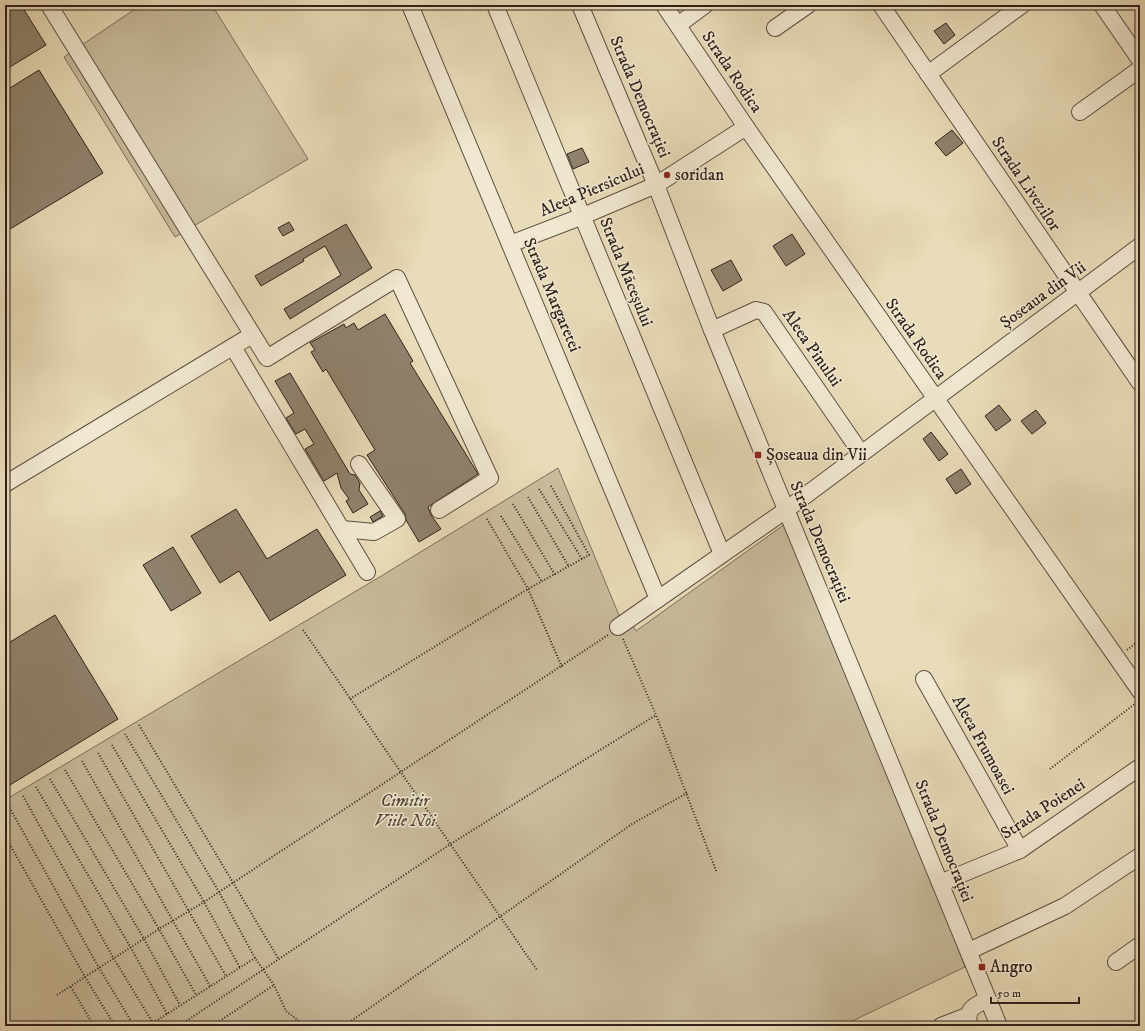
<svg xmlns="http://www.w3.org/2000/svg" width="1145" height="1031" viewBox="0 0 1145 1031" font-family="'IM FELL DW Pica',serif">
	<rect width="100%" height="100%" fill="#e9dcb8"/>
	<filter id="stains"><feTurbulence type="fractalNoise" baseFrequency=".005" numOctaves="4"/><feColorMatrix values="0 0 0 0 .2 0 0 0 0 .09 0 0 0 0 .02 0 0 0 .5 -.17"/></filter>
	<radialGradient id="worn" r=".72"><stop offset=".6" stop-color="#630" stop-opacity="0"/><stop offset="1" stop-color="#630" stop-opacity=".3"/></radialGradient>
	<g fill="#c9bc9d" stroke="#7b6e5c">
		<path d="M141,5H212L308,159L175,237L64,57Z"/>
		<path d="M558,468L621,620L629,619L636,631L785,524L916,836L965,967L842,1026H5V800L378,578Z"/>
	</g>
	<g fill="#8f826d" stroke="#2d211c">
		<path d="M5,5H21L46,45L5,70Z"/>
		<path d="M946,23L955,35L944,44L934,31Z"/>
		<path d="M39,70L103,173L5,232V91Z"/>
		<path d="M952,130L963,143L946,156L935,143Z"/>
		<path d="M582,148L589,162L573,169L567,154Z"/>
		<path d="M289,222L294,230L283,236L278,228Z"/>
		<path d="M346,224L372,268L290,319L284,309L341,275L325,246L303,259L304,261L261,286L255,276Z"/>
		<path d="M792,234L805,254L786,266L773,246Z"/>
		<path d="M731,260L742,280L723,291L711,270Z"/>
		<path d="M385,314L413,361L410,363L478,474L428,507L431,515L441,529L419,542L406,520L405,514L367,455L375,450L326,369L323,372L311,352L315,350L310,343L344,324L346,328L354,323L358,330Z"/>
		<path d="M290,373L350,474L355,475L360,483L359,490L368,504L353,513L346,501L349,499L341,488L337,473L324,481L305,449L314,444L305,429L296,434L286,418L294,413L275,381Z"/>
		<path d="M999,405L1011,420L996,431L985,416Z"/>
		<path d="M1036,410L1046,423L1032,434L1021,421Z"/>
		<path d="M931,432L948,454L939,461L923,439Z"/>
		<path d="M961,469L971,484L956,494L946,479Z"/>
		<path d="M236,509L267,559L317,529L346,575L270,621L239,571L220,583L191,536Z"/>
		<path d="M380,511L383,516L373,522L370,517Z"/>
		<path d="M173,547L201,593L171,611L143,565Z"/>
		<path d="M55,615L118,719L5,788V645Z"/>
	</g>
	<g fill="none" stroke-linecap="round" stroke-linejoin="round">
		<g stroke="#5c5043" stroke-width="18">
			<g id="minor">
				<path d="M49,5L267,358L397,278L490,478L439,510"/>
				<path d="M410,5L658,599"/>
				<path d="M495,5L722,554"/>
				<path d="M580,5L656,185L712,330L999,1026"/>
				<path d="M664,5L746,127L1140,691"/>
				<path d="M881,5L1140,383"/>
				<path d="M1102,5L1140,60"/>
				<path d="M678,25L705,5"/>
				<path d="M775,28L808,5"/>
				<path d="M928,74L1022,5"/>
				<path d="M1080,112L1140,69"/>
				<path d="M510,244L583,216L656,185L746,127"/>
				<path d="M712,330L756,310L764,312L861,453"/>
				<path d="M233,347L367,572"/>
				<path d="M5,484L252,335"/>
				<path d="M342,529L374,532L397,519L359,464"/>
				<path d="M618,627L786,510L1140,246"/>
				<path d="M924,679L1020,850"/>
				<path d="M940,883L1020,850L1140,767"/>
				<path d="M969,951L1065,906L1140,856"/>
				<path d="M1116,962L1140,945"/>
				<path d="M941,1026L967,1016"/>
				<path d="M969,1026C966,1008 974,1006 988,999"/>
			</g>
		</g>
		<g stroke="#2d211c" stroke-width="2" stroke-dasharray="1 2" stroke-linecap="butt">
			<path d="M539,489L582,559"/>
			<path d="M528,497L569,567"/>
			<path d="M513,504L555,575"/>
			<path d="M501,516L542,582"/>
			<path d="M487,519L528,589L562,667"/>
			<path d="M303,630L537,970"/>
			<path d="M623,639L656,715L717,873"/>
			<path d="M1127,650L1140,640"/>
			<path d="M350,699L528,589L589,555L550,484"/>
			<path d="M139,725L278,958"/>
			<path d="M125,734L219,892L255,958L274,985L286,1011L305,1026"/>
			<path d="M112,745L204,902L240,968"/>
			<path d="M98,753L226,976"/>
			<path d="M82,761L210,986"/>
			<path d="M1050,769L1136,703"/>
			<path d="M65,770L159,929L196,995"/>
			<path d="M50,779L144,939L180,1005"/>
			<path d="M36,787L131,948L167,1014"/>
			<path d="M23,796L114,959L153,1023"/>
			<path d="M8,805L99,968L134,1026"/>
			<path d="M5,836L85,977L115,1026"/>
			<path d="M71,987L94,1026"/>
			<path d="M57,995L159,929L204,902L608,635"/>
			<path d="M148,1026L255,958"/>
			<path d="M179,1026L449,845L656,715"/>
			<path d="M212,1026L274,985"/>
			<path d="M344,1026L632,824L687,793"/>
		</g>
		<use href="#minor" stroke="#f1e8d1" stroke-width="16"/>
	</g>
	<g fill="#8f2418" stroke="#f1e8d1" stroke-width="1.5">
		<circle cx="667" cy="175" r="4"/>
		<rect x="754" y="451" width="8" height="8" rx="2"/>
		<rect x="978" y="963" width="8" height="8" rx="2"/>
	</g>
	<g text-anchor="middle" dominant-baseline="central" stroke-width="3" stroke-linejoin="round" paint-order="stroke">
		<g font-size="17" fill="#2d211c" stroke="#f1e8d1">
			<text transform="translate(732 72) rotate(56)">Strada Rodica</text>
			<text transform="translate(640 97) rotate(67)">Strada Democrației</text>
			<text transform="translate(1026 184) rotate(56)">Strada Livezilor</text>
			<text transform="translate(592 190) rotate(-23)">Aleea Piersicului</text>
			<text transform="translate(626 272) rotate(68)">Strada Măceșului</text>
			<text transform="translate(552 295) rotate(67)">Strada Margaretei</text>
			<text transform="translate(1043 295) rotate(-36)">Șoseaua din Vii</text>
			<text transform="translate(916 339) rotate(55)">Strada Rodica</text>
			<text transform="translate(812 348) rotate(55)">Aleea Pinului</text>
			<text transform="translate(820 542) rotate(67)">Strada Democrației</text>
			<text transform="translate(983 745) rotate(61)">Aleea Frumoasei</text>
			<text transform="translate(1043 809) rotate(-33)">Strada Poienei</text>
			<text transform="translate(944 841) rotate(68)">Strada Democrației</text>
		</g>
		<g font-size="17" fill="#2d211c" stroke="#f1e8d1" text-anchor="start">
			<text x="675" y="175">soridan</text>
			<text x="766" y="455">Șoseaua din Vii</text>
			<text x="990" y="967">Angro</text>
		</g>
		<g font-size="17" font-style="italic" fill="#54483c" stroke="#f1e8d1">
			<text x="405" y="801">Cimitir<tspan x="405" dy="20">Viile Noi</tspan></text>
		</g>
	</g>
	<rect width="1145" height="1031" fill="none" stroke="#e9dcb8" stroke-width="20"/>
	<rect x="6" y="6" width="1133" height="1019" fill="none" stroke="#2d211c" stroke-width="2"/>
	<rect x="10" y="10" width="1125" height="1011" fill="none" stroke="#2d211c"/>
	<path d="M991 997v6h88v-6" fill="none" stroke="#2d211c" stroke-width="2"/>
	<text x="997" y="997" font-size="12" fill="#2d211c" stroke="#f1e8d1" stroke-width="3" paint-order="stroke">50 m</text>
	<rect width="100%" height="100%" filter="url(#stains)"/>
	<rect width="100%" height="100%" fill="url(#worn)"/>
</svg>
